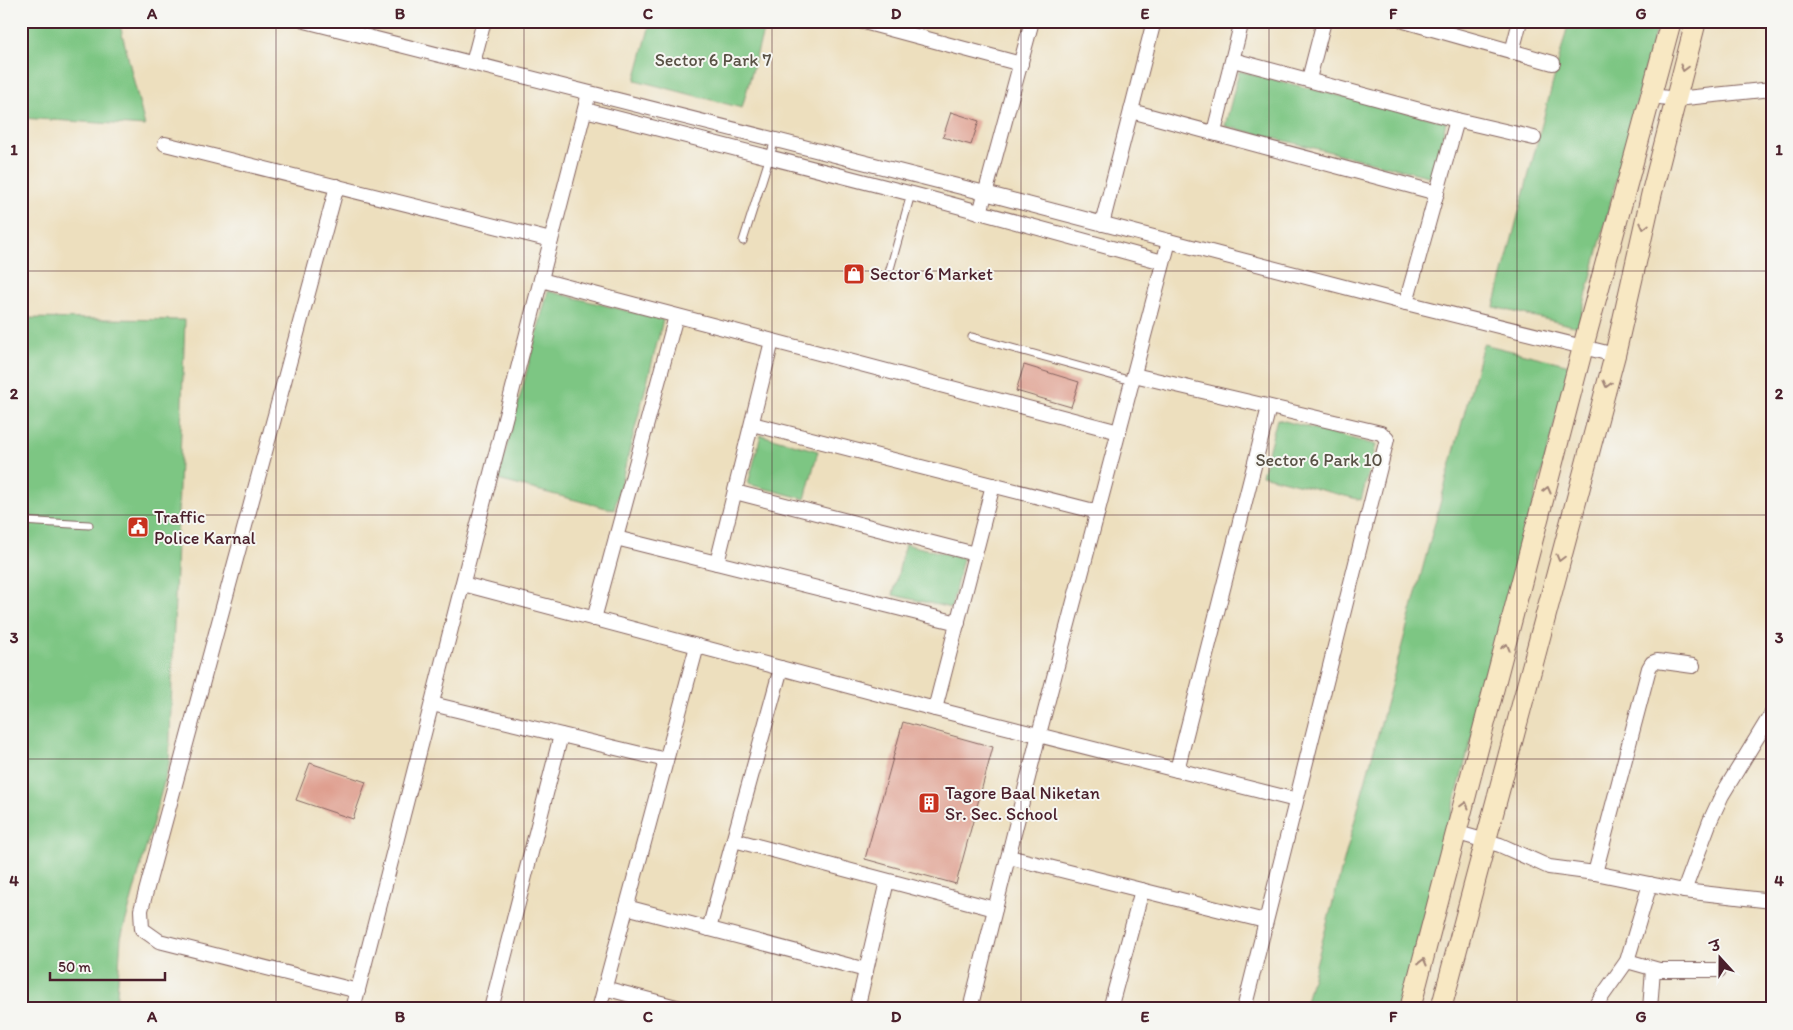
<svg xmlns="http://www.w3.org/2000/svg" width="1793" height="1030" viewBox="0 0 1793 1030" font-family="Itim,'Playpen Sans Deva',sans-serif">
	<rect width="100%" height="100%" fill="#f6f6f2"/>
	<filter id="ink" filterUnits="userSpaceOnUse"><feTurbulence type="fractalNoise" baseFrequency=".02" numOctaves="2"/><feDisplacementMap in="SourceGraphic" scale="10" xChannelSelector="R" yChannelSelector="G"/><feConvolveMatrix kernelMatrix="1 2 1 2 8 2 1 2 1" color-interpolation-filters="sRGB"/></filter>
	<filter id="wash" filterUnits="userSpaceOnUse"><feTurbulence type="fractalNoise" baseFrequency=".0096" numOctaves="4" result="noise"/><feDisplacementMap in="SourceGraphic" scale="20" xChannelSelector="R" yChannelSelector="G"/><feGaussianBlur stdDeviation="1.12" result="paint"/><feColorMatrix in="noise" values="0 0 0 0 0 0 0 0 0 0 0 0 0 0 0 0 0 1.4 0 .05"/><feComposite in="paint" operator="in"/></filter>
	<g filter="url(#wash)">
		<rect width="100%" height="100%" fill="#eddfbe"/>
		<g fill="#7dc683" stroke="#647257">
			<path d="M21,21H119L145,126L21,118Z"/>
			<path d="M651,21H766L742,108L635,80Z"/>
			<path d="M1569,21H1658L1578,327L1494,307Z"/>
			<path d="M1239,71L1446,122L1432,177L1225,126Z"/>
			<path d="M548,291L663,320L614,510L498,480Z"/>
			<path d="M21,318L185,320L169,764L121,938L116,1009H21Z"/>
			<path d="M1483,344L1570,365L1400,1009H1304Z"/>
			<path d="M1277,419L1376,445L1361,500L1262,475Z"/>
			<path d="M761,435L818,451L805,499L748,484Z"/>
			<path d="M905,544L963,558L951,608L893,595Z"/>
		</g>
		<g id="blocks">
			<g fill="#df9f8f">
				<path d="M951,112L979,121L971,145L943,137Z"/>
				<path d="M1024,365L1079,382L1071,407L1016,391Z"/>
				<path d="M903,722L993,747L956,884L865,859Z"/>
				<path d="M310,763L366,782L353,819L296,800Z"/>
			</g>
		</g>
	</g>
	<g filter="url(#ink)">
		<use href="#blocks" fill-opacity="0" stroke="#83625e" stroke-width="1"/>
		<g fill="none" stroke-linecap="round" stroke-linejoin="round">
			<g stroke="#83625e" stroke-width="9">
				<g id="lane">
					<path d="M743,241L775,140"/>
					<path d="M888,276L911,194"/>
					<path d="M972,337L1132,381"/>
					<path d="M21,521L89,525"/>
				</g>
			</g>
			<g stroke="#83625e" stroke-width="16">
				<g id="street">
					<path d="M305,21L985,193L1406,303L1615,355"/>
					<path d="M860,21L1021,64"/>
					<path d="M1404,21L1553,63"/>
					<path d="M1512,52L1520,21"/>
					<path d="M1233,60L1457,120L1534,138"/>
					<path d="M473,63L484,21"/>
					<path d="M1309,79L1324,21"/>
					<path d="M1652,96L1676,99L1772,89"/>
					<path d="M585,110L928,198L1163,262"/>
					<path d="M1131,111L1437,193"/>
					<path d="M1214,132L1242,21"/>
					<path d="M165,144L551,240"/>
					<path d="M337,186L141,910L142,929L159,941L358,991"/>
					<path d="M980,213L1032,21"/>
					<path d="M1102,224L1154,21"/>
					<path d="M541,280L1119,432"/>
					<path d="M1406,303L1457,120"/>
					<path d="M1134,375L1381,433L1387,439L1244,1009"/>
					<path d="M752,424L1098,512"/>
					<path d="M735,492L975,554"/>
					<path d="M616,538L958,623"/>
					<path d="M717,563L772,341"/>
					<path d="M463,584L935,709L1296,800"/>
					<path d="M594,619L676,316"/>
					<path d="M432,704L666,760"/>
					<path d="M935,709L993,485"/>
					<path d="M1177,770L1269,407"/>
					<path d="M1458,833L1500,845L1549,867L1595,873L1684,891L1772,901"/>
					<path d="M734,840L995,909"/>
					<path d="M1009,857L1265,921"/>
					<path d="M1595,873L1649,668L1652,663L1657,661L1693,666"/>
					<path d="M1684,891L1710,821L1722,795L1772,713"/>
					<path d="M626,907L866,970"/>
					<path d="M709,929L781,668"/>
					<path d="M1627,961L1659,970H1719"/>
					<path d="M604,988L684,1009"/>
					<path d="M353,1009L589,93"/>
					<path d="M491,1009L561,735"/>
					<path d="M599,1009L697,646"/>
					<path d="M857,1009L887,881"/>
					<path d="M970,1009L1039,734L1169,241"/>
					<path d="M1110,1009L1142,890"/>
					<path d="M1593,1009L1627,961L1650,884"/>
					<path d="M1650,1009L1653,969"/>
				</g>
			</g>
			<g stroke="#83625e" stroke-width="22">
				<g id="secondary">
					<path d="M1410,1009L1583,347L1671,21"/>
					<path d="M1441,1009L1615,355L1652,192L1696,21"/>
				</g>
			</g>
			<use href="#lane" stroke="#fff" stroke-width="7"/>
			<use href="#street" stroke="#fff" stroke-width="14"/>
			<use href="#secondary" stroke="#f8e8c3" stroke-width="20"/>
		</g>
		<defs><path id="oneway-chevron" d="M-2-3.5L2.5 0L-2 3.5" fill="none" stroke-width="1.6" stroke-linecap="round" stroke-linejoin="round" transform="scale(1.25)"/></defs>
		<g stroke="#a18477">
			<use href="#oneway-chevron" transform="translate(1684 68) rotate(105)"/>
			<use href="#oneway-chevron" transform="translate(1644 226) rotate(103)"/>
			<use href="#oneway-chevron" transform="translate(1607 384) rotate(105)"/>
			<use href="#oneway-chevron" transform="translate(1547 490) rotate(-76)"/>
			<use href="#oneway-chevron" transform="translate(1560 558) rotate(105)"/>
			<use href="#oneway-chevron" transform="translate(1506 647) rotate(-75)"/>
			<use href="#oneway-chevron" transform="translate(1465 805) rotate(-75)"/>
			<use href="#oneway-chevron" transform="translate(1423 962) rotate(-76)"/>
		</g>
	</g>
	<path fill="none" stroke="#4a1f2b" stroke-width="1" stroke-opacity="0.55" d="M276,21V1009M524,21V1009M772,21V1009M1021,21V1009M1269,21V1009M1517,21V1009M21,271H1772M21,515H1772M21,759H1772"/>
	<defs>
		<g id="shop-square" transform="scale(1.125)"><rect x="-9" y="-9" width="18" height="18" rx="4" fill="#c8321e" stroke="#f6f6f2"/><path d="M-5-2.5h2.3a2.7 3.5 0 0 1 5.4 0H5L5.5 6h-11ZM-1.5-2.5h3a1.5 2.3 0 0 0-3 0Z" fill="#fff"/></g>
		<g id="civic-square" transform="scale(1.125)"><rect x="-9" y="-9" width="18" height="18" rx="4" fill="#c8321e" stroke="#f6f6f2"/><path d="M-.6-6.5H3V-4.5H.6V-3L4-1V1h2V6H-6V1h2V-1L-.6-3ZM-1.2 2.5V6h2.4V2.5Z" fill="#fff"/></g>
		<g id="building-square" transform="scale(1.125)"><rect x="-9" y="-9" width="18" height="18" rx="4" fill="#c8321e" stroke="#f6f6f2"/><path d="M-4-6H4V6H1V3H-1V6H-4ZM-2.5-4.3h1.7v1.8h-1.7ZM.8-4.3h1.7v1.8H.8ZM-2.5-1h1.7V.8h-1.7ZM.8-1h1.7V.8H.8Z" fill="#fff"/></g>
	</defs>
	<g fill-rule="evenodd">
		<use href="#shop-square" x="854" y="274"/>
		<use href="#civic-square" x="138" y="527"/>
		<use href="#building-square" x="929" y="803"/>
	</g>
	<g text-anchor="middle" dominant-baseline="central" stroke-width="4" stroke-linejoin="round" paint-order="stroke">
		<g font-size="18" fill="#595145" stroke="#f6f6f2">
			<text x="713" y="60">Sector 6 Park 7</text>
			<text x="1319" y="460">Sector 6 Park 10</text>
		</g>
		<g font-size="18" fill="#4a1f2b" stroke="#f6f6f2" text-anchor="start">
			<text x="870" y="274">Sector 6 Market</text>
			<text x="154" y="517">Traffic<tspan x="154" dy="21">Police Karnal</tspan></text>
			<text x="945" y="793">Tagore Baal Niketan<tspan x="945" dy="21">Sr. Sec. School</tspan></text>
		</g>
	</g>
	<rect width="1793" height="1030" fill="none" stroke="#f6f6f2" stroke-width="55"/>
	<g transform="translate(1720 958) rotate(339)" stroke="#f6f6f2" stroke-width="4" paint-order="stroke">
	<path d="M0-4L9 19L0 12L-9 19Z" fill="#4a1f2b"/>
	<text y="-8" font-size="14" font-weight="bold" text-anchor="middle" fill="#4a1f2b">उ</text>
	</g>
	<path d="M50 972v8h115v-8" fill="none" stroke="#4a1f2b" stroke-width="2.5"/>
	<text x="58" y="972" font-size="15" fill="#4a1f2b" stroke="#f6f6f2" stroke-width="4" paint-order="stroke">50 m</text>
	<rect x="28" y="28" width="1738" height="974" fill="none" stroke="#4a1f2b" stroke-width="2"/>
	<g font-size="16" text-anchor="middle" font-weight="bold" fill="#4a1f2b">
		<text x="152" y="19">A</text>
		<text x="400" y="19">B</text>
		<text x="648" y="19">C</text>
		<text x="896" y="19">D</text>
		<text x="1145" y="19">E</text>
		<text x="1393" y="19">F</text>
		<text x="1641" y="19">G</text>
		<text x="14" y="155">1</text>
		<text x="1779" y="155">1</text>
		<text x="14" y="399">2</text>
		<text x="1779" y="399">2</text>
		<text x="14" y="643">3</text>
		<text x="1779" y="643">3</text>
		<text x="14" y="886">4</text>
		<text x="1779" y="886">4</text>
		<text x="152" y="1022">A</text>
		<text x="400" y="1022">B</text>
		<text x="648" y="1022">C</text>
		<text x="896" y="1022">D</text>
		<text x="1145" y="1022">E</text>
		<text x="1393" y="1022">F</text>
		<text x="1641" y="1022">G</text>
	</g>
</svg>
